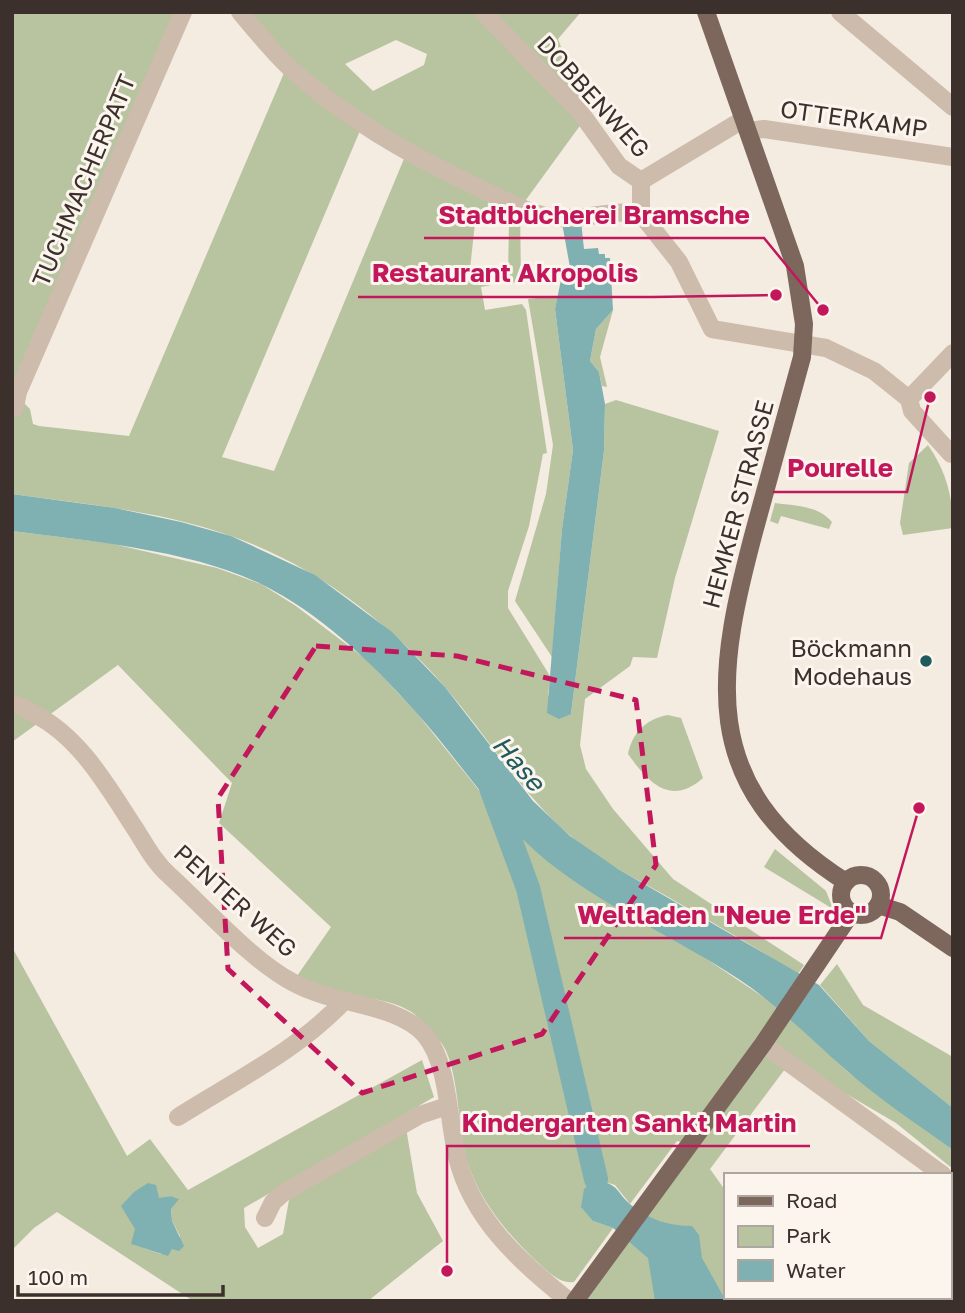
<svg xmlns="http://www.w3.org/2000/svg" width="965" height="1313" viewBox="0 0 965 1313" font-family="'Golos Text',sans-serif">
	<rect width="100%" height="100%" fill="#f4ebe1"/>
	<g fill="#b8c4a0" fill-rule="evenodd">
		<path d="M12,12H183L22,401L30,409L33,424L39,426L129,436L287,66L240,12H581L558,39L587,116L520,208L521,282L497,284L496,275L508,273L509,225L496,224L500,211L504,208L488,201L487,224L475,223L469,278L491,275V285L481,287L485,310L522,304L526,310L547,453L543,454L529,526L508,591V608L550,676L548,695L571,714L604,451L605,404L616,400L719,431L675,578L657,658L633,657L630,666L585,699L580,745L586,769L613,809L673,879L804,965L798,974C753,946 707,919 661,893C629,875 595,858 567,833C519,790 487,736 445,687C389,622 313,564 231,536C161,511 85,504 12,494ZM396,40L427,54L424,65L373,91L345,64ZM362,126L406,154L274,471L222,457Z"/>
		<path d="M558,296L555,309L573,450L562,529L552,657L515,601L546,494L553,445L528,299Z"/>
		<path d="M613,310L600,357L607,387L602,386L599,372L590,361L596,329Z"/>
		<path d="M928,445C946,471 953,497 953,528L903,535L900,523L909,463Z"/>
		<path d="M775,503C796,506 817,505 832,522L829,529L781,516L778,524L770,521Z"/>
		<path d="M12,531L109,543L217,568L261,584L296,606L367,660L415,711L507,825L775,1005L848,1072L953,1150V1169L896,1123L831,1085L788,1065L710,1169L725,1190V1297H825L830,1301H584L690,1144L677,1141L630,1204L615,1185L596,1179L593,1221L613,1228L574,1282C560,1285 545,1269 534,1259C506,1232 481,1202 468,1164C457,1132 460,1063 439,1040C432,1031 422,1020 413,1013C394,1000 368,999 347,994C329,990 313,983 297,976L331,927L219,823L232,783L118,665L12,742Z"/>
		<path d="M668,715L681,718L703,778C670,807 648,782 628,754C632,733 646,719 668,715Z"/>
		<path d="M775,849L826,891L833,909L764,867Z"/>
		<path d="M12,947L127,1156L150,1139L188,1190L422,1060L434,1097L244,1208L245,1227L258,1248L283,1234L290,1194L406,1128L417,1193L443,1241L368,1301H193L57,1212L34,1228L12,1250ZM171,1196L178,1199L171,1208L172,1221L180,1236L172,1249L161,1254L132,1244C136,1224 150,1200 171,1196Z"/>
		<path d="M837,964L863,1005L953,1057V1108L869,1041L820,985Z"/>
	</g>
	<g fill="#7fb0b2">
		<path d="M581,221L584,249L598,248L599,254H605V258H610L613,310L596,329L590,361L599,372L605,404L604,451L571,714L559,719L547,713L562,529L573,450L555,309L562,275L571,273L562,223Z"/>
		<path d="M12,494L115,508L181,522L231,536L315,575L392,632L445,687L533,801L570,836L618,869L819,985L869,1041L953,1108V1150C917,1124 879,1099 846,1070C810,1039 779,1006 740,980C677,938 607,909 547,861C494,818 459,759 413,709C370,661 320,613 261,584C191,550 89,541 12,531Z"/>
		<path d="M596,1179C622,1187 614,1190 631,1205C650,1220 669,1226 692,1226L699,1235L702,1258L726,1301H655L648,1258L613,1228L593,1221L581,1207L584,1189Z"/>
		<path d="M148,1183L156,1185L159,1198L171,1196L179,1199L171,1209L172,1221L184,1246L179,1251L172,1249L168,1256L131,1244L135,1229L121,1206L134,1192Z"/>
	</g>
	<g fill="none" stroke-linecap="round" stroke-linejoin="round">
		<path stroke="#7fb0b2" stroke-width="24" d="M491,788L528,888L596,1179"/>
		<g stroke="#cdbbac" stroke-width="18">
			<path d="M240,12C256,31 272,51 290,68C345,118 406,153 473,185C499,197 523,212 551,217C581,222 611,208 641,214"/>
			<path d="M483,12L581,113L619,166L641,181"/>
			<path d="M840,12L953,107"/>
			<path d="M749,131L764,129L953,157"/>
			<path d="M641,181V214L679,262L712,329L826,348L874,371L909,399L912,411L951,454"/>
			<path d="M641,181L744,119"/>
			<path d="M909,399L953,353"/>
			<path d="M15,407L18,392L183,12"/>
			<path d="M12,704C21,705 29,711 36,715C81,738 109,789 136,830C146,846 155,863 170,876C206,909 252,961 294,983C333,1005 397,1003 425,1035C449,1063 448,1121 457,1157C472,1219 521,1263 569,1301"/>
			<path d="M763,1044L943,1175"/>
			<path d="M178,1117C233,1082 298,1050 343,1002"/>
			<path d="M265,1218L273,1202L283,1193L420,1115L447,1106"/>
		</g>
		<g stroke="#7d675c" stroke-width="18">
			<path d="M706,12L795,266L804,324L802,357C787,412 772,467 757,521C716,672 694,786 846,882"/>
			<circle cx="861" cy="895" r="20"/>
			<path d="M878,905L900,912L953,948"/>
			<path d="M575,1301L763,1044L852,912"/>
		</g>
	</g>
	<path fill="none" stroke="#c2185b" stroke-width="5" stroke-dasharray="14 9" stroke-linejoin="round" d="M316,646L457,656L636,700L656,865L542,1034L362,1093L228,969L218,798Z"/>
	<circle fill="#1f5a5e" stroke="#fbf5ee" stroke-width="2.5" cx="926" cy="661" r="7"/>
	<g text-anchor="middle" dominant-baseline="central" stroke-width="6" stroke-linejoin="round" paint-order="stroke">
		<g font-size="24" fill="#3b302b" stroke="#fbf5ee">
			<text transform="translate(594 96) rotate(48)">DOBBENWEG</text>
			<text transform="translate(854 118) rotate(8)">OTTERKAMP</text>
			<text transform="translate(83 180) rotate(-67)">TUCHMACHERPATT</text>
			<text transform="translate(737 504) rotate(-75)">HEMKER STRASSE</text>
			<text transform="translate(236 900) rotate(42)">PENTER WEG</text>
		</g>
		<g font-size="24" fill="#3b302b" stroke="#fbf5ee" text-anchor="end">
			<text x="912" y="647">Böckmann<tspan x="912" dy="28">Modehaus</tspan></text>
		</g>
		<g font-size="26" font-style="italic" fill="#1f5a5e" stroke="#fbf5ee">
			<text transform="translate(519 763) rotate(49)">Hase</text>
		</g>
	</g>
	<path fill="none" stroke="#c2185b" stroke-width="2.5" d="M823 310L764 238H424M776 295L653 297H358M930 397L907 492H773M919 808L881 938H564M447 1271L447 1146H810"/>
	<g fill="#c2185b" stroke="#fbf5ee" stroke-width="2.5">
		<circle cx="823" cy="310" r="7"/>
		<circle cx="776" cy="295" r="7"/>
		<circle cx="930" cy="397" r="7"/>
		<circle cx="919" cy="808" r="7"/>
		<circle cx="447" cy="1271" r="7"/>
	</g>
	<g font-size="26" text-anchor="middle" font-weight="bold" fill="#c2185b" stroke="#fbf5ee" stroke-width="6" stroke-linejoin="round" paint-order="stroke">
		<text x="594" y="224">Stadtbücherei Bramsche</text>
		<text x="505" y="282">Restaurant Akropolis</text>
		<text x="840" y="477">Pourelle</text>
		<text x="722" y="924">Weltladen "Neue Erde"</text>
		<text x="629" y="1132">Kindergarten Sankt Martin</text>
	</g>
	<rect width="965" height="1313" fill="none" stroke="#3b302b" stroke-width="28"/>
	<rect x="724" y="1173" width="228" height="126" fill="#fbf5ee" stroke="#aea6a0" stroke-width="2"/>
	<rect x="738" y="1196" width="35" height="10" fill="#7d675c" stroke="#aea6a0" stroke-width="2"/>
	<text x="786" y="1208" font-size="21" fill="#3b302b">Road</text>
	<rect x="738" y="1226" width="35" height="21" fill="#b8c4a0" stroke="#aea6a0" stroke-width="2"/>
	<text x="786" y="1243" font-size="21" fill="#3b302b">Park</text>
	<rect x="738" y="1260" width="35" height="21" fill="#7fb0b2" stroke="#aea6a0" stroke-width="2"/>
	<text x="786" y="1278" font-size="21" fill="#3b302b">Water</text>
	<path d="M18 1285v10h205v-10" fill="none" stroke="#3b302b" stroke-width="3.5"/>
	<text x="28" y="1285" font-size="21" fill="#3b302b" stroke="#fbf5ee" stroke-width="5" paint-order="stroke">100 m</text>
</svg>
